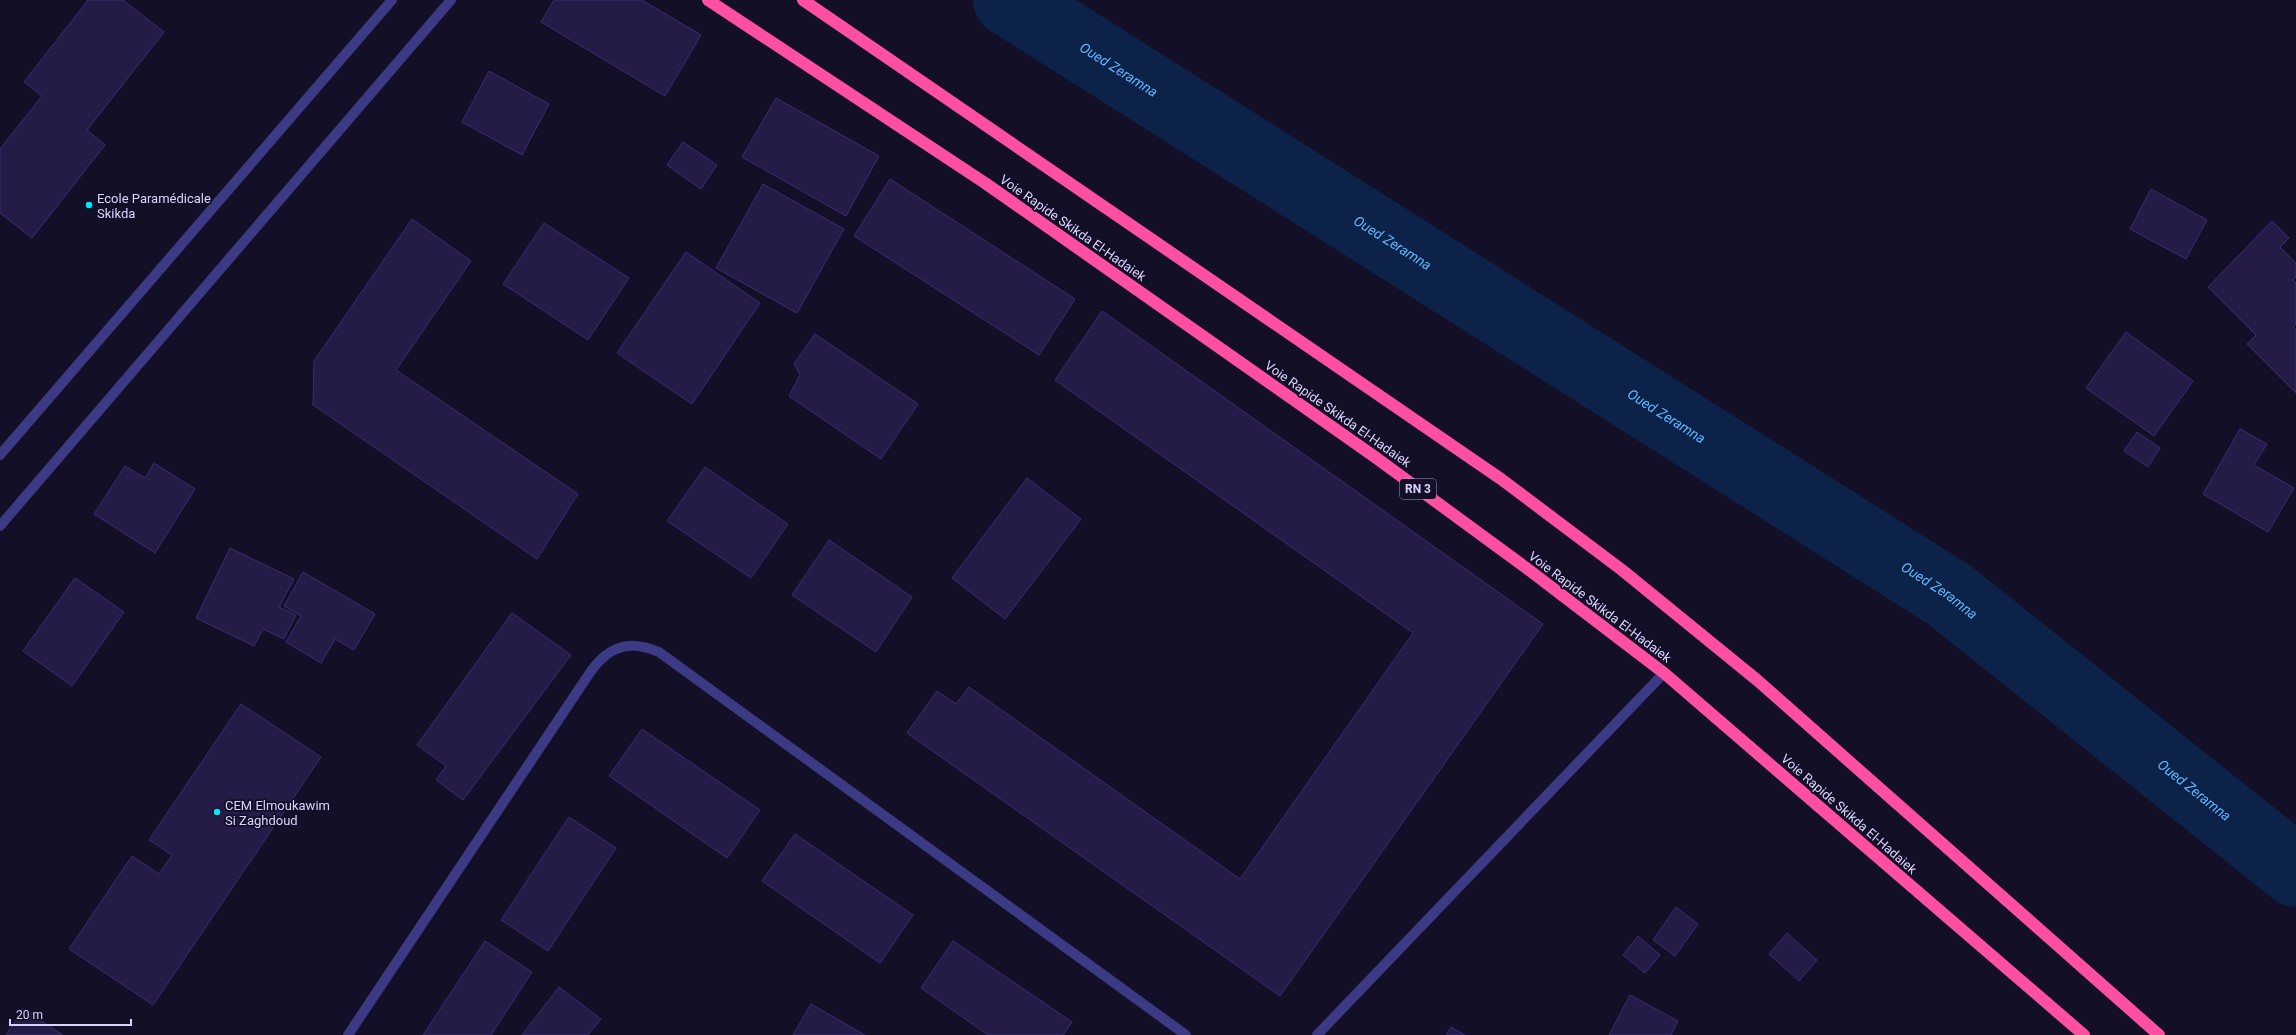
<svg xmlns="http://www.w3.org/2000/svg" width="2296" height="1035" viewBox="0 0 2296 1035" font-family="Roboto,sans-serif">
	<rect width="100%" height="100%" fill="#130f26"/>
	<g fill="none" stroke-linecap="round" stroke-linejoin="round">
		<path stroke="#0c2248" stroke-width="72" id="s1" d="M1009,0L1948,594L2296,871"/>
	</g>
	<g fill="#241b47" stroke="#3b2d73">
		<path d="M88,0H123L164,32L87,130L105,145L32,238L0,213V149L42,96L24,82Z"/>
		<path d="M554,0H642L701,35L665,96L541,22Z"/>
		<path d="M489,71L549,104L522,155L462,122Z"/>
		<path d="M776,98L879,156L846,216L742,157Z"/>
		<path d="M683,142L717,165L701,189L667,165Z"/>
		<path d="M890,179L1075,299L1039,355L854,236Z"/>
		<path d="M763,184L844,229L797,313L716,268Z"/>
		<path d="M2151,189L2207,220L2186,259L2130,229Z"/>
		<path d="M412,219L471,261L396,370L578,494L537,559L313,405L314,361Z"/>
		<path d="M2272,221L2289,238L2280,247L2296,263V277L2293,280L2296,283V324L2293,327L2296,330V393L2247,344L2256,335L2208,287Z"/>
		<path d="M544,223L629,278L588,340L503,284Z"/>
		<path d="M686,252L760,303L692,404L617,353Z"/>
		<path d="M1102,311L1543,624L1280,996L907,733L937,691L956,704L969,687L1240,879L1413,633L1055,380Z"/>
		<path d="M2126,332L2193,381L2154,436L2086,388Z"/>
		<path d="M815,334L918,404L881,459L789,396L800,375L794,364Z"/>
		<path d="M2240,429L2267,444L2254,465L2294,488L2268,532L2203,494Z"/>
		<path d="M2137,432L2160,448L2148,467L2124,451Z"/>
		<path d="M154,463L195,489L155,553L94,514L125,466L145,478Z"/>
		<path d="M705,467L788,524L751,578L667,521Z"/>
		<path d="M1027,478L1081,519L1005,619L952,578Z"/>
		<path d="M829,540L912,597L876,652L792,595Z"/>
		<path d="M230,548L294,579L279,607L296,615L284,639L263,629L254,646L196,618Z"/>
		<path d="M303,572L375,614L354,650L335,639L321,663L286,642L301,616L284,606Z"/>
		<path d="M75,578L124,612L72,686L23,651Z"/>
		<path d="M512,613L571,655L463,800L436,780L446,766L417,745Z"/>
		<path d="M241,704L321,757L153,1005L69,949L132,856L159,874L172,855L149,840Z"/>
		<path d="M642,729L760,810L727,858L609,776Z"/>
		<path d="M569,817L616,848L548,951L501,920Z"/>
		<path d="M795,834L913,915L880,963L762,881Z"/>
		<path d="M1676,907L1698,924L1675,956L1653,940Z"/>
		<path d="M1787,933L1817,960L1799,981L1769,954Z"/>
		<path d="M1638,936L1660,955L1645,973L1623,955Z"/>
		<path d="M485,941L532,972L491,1035H423Z"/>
		<path d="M953,941L1072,1022L1063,1035H988L921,988Z"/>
		<path d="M559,987L601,1019L588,1035H522Z"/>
		<path d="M1630,995L1678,1021L1671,1035H1609Z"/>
		<path d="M811,1004L865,1035H793Z"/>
		<path d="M23,1009L63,1035H6Z"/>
		<path d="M1451,1027L1465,1035H1446Z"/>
	</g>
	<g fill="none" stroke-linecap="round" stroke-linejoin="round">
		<g stroke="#3d3a85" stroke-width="10">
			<path d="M0,455L392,0"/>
			<path d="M0,526L451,0"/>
			<path d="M348,1035L591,671C610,645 630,640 659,652L1186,1035"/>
			<path d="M1317,1035L1664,673"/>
		</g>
		<g stroke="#ff4fa3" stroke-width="12">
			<path d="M708,0L985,183L1375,457L1529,570L1664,673L2084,1035"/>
			<path d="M803,0L1501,479L1622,570L1757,680L2159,1035"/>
		</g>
	</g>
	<g fill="#00e5ff" stroke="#130f26" stroke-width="1.5">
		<circle cx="89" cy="205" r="4"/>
		<circle cx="217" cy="812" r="4"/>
	</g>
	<g text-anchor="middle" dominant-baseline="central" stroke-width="3.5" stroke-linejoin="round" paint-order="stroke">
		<rect fill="#130f26" stroke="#9e99be" stroke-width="1" x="1400" y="479" width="36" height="20" rx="3"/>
		<g font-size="12" font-weight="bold" fill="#d9d4ff">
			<text x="1418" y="489">RN 3</text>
		</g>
		<g font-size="13" fill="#d9d4ff" stroke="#130f26" text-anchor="start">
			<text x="97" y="198">Ecole Paramédicale<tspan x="97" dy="15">Skikda</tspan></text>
			<text x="225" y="805">CEM Elmoukawim<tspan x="225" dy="15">Si Zaghdoud</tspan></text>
		</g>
		<g font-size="13" fill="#d9d4ff" stroke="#130f26">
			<text transform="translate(1073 228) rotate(35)">Voie Rapide Skikda El-Hadaiek</text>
			<text transform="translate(1338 414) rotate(35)">Voie Rapide Skikda El-Hadaiek</text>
			<text transform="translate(1600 607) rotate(37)">Voie Rapide Skikda El-Hadaiek</text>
			<text transform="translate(1849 814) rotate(41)">Voie Rapide Skikda El-Hadaiek</text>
		</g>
		<g font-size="14" font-style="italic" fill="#62b6ff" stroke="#130f26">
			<text stroke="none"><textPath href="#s1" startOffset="130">Oued Zeramna</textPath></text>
			<text stroke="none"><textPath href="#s1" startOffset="454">Oued Zeramna</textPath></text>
			<text stroke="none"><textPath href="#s1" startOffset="778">Oued Zeramna</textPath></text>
			<text stroke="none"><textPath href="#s1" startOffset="1102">Oued Zeramna</textPath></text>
			<text stroke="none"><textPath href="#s1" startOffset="1426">Oued Zeramna</textPath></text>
		</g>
	</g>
	<path d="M10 1019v6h121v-6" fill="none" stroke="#d9d4ff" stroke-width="2"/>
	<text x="16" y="1019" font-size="12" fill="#d9d4ff" stroke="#130f26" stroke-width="3" paint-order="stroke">20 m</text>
</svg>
